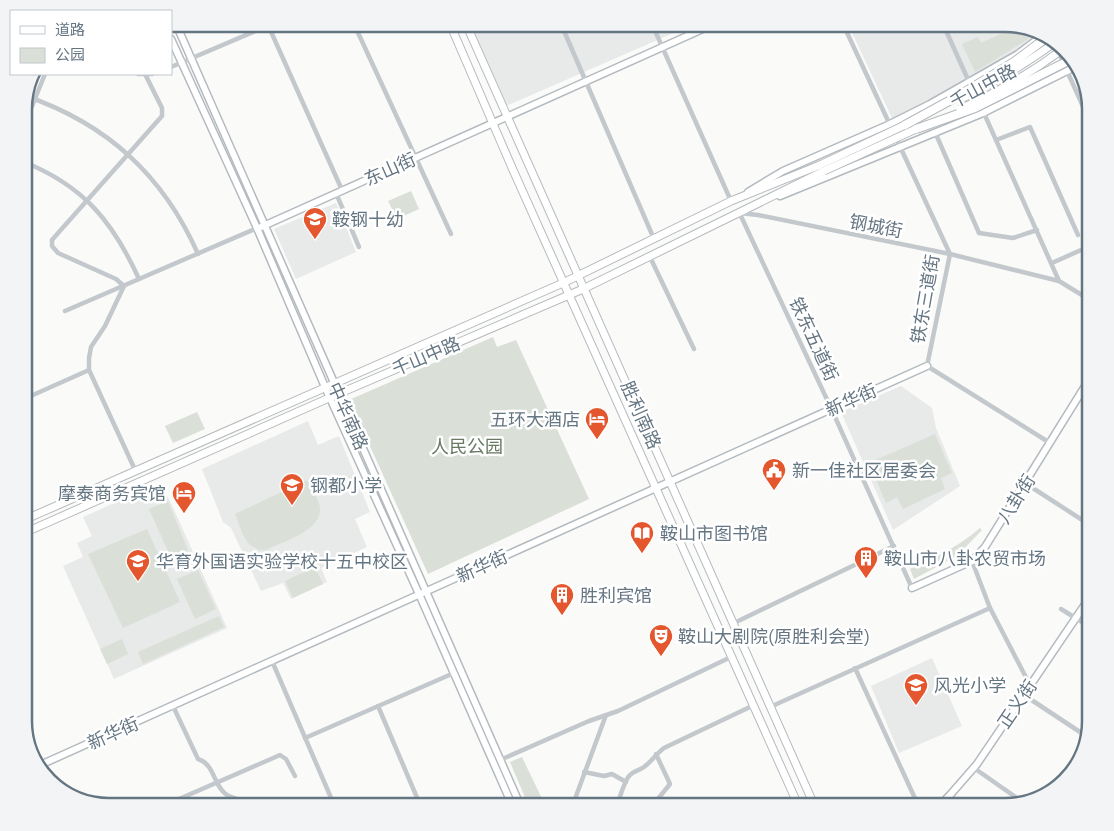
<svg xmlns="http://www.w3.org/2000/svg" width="1114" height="831" viewBox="0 0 1114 831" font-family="'IBM Plex Sans','Noto Sans SC',sans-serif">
	<rect width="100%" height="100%" fill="#fafaf8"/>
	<g fill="#e8e9e9">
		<path d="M469,24H694L506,106Z"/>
		<path d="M848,24H1005L1038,35L997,63L965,81L892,118Z"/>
		<path d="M336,203L356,252L296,279L274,229Z"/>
		<path d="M901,386L932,408L936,428L960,486L893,530L841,412Z"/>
		<path d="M308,421L318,445L339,436L370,512L355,519L367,547L321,568L327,582L291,599L283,583L261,591L231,528L223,522L202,469Z"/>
		<path d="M163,489L171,503L227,628L114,679L63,566L83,557L77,543L92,536L83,517L139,492L147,497Z"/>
		<path d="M932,658L962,726L899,753L871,686Z"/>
	</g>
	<g fill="#dadfd7">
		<path d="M1015,27L1036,34L975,72L962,44L978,37L981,43Z"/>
		<path d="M411,191L419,209L397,219L388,201Z"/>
		<path d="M493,337L497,347L516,340L589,499L428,574L349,400Z"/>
		<path d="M197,412L205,429L173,443L165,426Z"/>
		<path d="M935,434L952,473L941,478L945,489L903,509L897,497L886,503L869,463Z"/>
		<path d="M316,476L320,477L323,484L312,489C315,495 321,504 320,511C318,532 282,542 265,550C246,551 241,529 235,514Z"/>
		<path d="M168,501L188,550L171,558L149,509Z"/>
		<path d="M980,528L982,530L957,556L914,579L910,569C937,556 957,548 980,528Z"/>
		<path d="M147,529L180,602L123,628L88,554Z"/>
		<path d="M315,567L323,584L293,598L285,581Z"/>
		<path d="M198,570L216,609L195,619L177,579Z"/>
		<path d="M219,616L224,627L143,664L138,652Z"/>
		<path d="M122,639L128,654L107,664L100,649Z"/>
		<path d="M522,757L546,807H529L510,762Z"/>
	</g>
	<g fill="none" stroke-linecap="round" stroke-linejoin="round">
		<g stroke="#b3babf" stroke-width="9">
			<g id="secondary">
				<path d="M176,24L521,807"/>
				<path d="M171,39L257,228L325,387L419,594L513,807"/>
				<path d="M748,192L783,171L890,124L930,104L1018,54L1042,36"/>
				<path d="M780,196L983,113L1077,66"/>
				<path d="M261,227L714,24"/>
				<path d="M912,588L972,561L985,547L1090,378"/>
				<path d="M38,766L927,366"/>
				<path d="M938,807L950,795L977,764L1090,597"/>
			</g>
		</g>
		<g stroke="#b5babe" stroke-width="9">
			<g id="primary">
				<path d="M450,24L513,170L799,807"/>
				<path d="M466,24L815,807"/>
				<path d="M24,520L563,283L731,201L820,165"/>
				<path d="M24,533L338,394L583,289L824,171"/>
			</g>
		</g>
		<g stroke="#c3c8cc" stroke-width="4.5">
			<path d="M354,24L451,234"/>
			<path d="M561,24L654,239"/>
			<path d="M652,24L731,201"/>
			<path d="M843,24L950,254L927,366L1050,443"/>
			<path d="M943,24L970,84"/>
			<path d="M268,25L342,190"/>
			<path d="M1054,42L1090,122"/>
			<path d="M171,67L272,24"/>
			<path d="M138,74H152"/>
			<path d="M26,96C107,124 163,175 198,254"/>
			<path d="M983,111L1059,281"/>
			<path d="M24,126L45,74"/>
			<path d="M935,132L979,233L1013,238L1037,230"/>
			<path d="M996,140L1030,127L1078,235"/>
			<path d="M24,162C84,186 113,222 139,279"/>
			<path d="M336,193L359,247"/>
			<path d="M739,212L831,408L912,588"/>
			<path d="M740,213L758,215L950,254L1059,281L1090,300"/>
			<path d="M650,257L694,349"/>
			<path d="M1052,263L1090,246"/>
			<path d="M65,311L257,228"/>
			<path d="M24,399L89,370"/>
			<path d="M136,472L89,370V358L91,347L105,326L124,286L116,279L58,253L52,246V240L59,232L162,116V108L145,74"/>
			<path d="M1025,483L1090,525"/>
			<path d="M972,561L990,608L1030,685"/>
			<path d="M1061,609L1090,627"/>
			<path d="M732,624L894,546"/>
			<path d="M272,661L335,807"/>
			<path d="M855,668L919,807"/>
			<path d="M1024,695L1086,736"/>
			<path d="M173,706L198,759C215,764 213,786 227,795C235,800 255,804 265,807"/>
			<path d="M378,706L421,807"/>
			<path d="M770,707L990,608"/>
			<path d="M305,738L454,673"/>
			<path d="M500,760L589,721L618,711L731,657"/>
			<path d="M974,768L1024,803"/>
			<path d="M584,772L604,776L612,774L626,782"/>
			<path d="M1071,775L1073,772"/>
			<path d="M163,806L280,755L286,759L295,776"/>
			<path d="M572,807L606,715"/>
			<path d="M616,807C620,799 624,780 630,775C634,771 640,770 644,767C651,762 656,754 664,748L752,706"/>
			<path d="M653,807V805L670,784L656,754"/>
		</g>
		<use href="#secondary" stroke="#fff" stroke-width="6"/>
		<use href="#primary" stroke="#fff" stroke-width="7"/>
		<g stroke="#b5babe" stroke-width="9" stroke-linecap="butt">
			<g id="primary-bridge">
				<path d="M959,100C993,83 1026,64 1057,41"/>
				<path d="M960,109C996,93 1031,73 1063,49"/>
				<path d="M820,165L905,125"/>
				<path d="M824,171L916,129"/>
			</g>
		</g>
		<g stroke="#b4b9bd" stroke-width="10" stroke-linecap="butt">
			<g id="highway-bridge">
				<path d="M905,125L960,95L1014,62L1046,38"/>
				<path d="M916,129L975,108L1072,59"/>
			</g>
		</g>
		<use href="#primary-bridge" stroke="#fff" stroke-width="7"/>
		<use href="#highway-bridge" stroke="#fff" stroke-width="8"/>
	</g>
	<defs>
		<g id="school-pin" transform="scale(1.25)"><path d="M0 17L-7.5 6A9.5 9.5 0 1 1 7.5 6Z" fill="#e4572e" stroke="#fff"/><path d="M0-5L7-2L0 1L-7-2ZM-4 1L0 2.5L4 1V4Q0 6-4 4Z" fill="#fff"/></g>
		<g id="hotel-pin" transform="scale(1.25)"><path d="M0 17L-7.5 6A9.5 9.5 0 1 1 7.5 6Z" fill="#e4572e" stroke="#fff"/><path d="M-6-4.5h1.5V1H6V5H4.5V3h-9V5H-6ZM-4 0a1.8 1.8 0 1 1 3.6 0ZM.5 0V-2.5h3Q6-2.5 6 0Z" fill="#fff"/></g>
		<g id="civic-pin" transform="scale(1.25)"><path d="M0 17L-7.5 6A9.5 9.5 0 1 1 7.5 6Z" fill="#e4572e" stroke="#fff"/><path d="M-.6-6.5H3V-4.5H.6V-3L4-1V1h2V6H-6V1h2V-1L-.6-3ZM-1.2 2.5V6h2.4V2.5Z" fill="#fff"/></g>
		<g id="library-pin" transform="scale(1.25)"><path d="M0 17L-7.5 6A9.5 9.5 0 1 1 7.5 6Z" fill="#e4572e" stroke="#fff"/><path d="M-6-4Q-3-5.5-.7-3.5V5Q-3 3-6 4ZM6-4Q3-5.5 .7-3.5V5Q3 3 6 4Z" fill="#fff"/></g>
		<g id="building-pin" transform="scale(1.25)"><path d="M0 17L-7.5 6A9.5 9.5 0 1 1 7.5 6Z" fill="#e4572e" stroke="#fff"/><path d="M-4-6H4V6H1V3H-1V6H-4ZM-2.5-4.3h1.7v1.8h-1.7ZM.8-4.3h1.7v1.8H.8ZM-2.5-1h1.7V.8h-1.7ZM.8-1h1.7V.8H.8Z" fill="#fff"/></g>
		<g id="theatre-pin" transform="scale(1.25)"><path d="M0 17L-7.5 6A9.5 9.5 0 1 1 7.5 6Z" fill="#e4572e" stroke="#fff"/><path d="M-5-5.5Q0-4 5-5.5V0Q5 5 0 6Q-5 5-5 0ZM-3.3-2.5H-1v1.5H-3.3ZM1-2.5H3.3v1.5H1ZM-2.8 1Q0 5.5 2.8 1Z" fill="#fff"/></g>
	</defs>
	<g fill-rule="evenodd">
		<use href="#school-pin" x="315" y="219"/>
		<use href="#hotel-pin" x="597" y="419"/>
		<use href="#civic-pin" x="774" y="470"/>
		<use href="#school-pin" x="292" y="485"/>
		<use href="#hotel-pin" x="184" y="493"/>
		<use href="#library-pin" x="642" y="533"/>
		<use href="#building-pin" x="866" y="558"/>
		<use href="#school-pin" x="138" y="561"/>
		<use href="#building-pin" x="562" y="595"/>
		<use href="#theatre-pin" x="661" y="636"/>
		<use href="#school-pin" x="916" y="685"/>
	</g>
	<g text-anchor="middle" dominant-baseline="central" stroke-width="5" stroke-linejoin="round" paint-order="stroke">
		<g font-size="18" fill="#657683" stroke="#fff">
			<text transform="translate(983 86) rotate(-28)">千山中路</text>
			<text transform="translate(390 169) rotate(-24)">东山街</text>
			<text transform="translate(876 226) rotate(11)">钢城街</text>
			<text transform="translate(925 299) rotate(-80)">铁东三道街</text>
			<text transform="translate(814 339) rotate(65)">铁东五道街</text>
			<text transform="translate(426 356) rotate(-23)">千山中路</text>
			<text transform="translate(851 400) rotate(-24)">新华街</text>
			<text transform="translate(641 415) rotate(66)">胜利南路</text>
			<text transform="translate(348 416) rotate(66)">中华南路</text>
			<text transform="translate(1016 499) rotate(-58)">八卦街</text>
			<text transform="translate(482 566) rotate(-24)">新华街</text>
			<text transform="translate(1017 704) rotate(-56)">正义街</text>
			<text transform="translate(113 733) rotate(-24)">新华街</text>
		</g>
		<g font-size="18" fill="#657683" stroke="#fff" text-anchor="start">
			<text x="332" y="219">鞍钢十幼</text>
			<text x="580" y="419" text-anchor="end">五环大酒店</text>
			<text x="792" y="470">新一佳社区居委会</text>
			<text x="310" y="485">钢都小学</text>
			<text x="166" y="493" text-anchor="end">摩泰商务宾馆</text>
			<text x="660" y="533">鞍山市图书馆</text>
			<text x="884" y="558">鞍山市八卦农贸市场</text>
			<text x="156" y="561">华育外国语实验学校十五中校区</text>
			<text x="580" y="595">胜利宾馆</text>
			<text x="678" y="636">鞍山大剧院(原胜利会堂)</text>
			<text x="934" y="685">风光小学</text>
		</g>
		<g font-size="18" fill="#687a64" stroke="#fff">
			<text x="467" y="446">人民公园</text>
		</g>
	</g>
	<path d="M0 0H1114V831H0ZM109 32H1005A77 77 0 0 1 1082 109V721A77 77 0 0 1 1005 798H109A77 77 0 0 1 32 721V109A77 77 0 0 1 109 32Z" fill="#f3f4f5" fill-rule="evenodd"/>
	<path fill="none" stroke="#657683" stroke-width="2.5" d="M109 32H1005A77 77 0 0 1 1082 109V721A77 77 0 0 1 1005 798H109A77 77 0 0 1 32 721V109A77 77 0 0 1 109 32Z"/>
	<rect x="10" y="10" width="162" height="65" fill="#ffffff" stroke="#c1c8cd"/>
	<rect x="20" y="26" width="25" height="8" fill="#ffffff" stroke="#c1c8cd"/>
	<text x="55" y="35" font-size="15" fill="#657683">道路</text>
	<rect x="20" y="48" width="25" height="15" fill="#dadfd7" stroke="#c1c8cd"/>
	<text x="55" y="60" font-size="15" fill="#657683">公园</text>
</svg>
